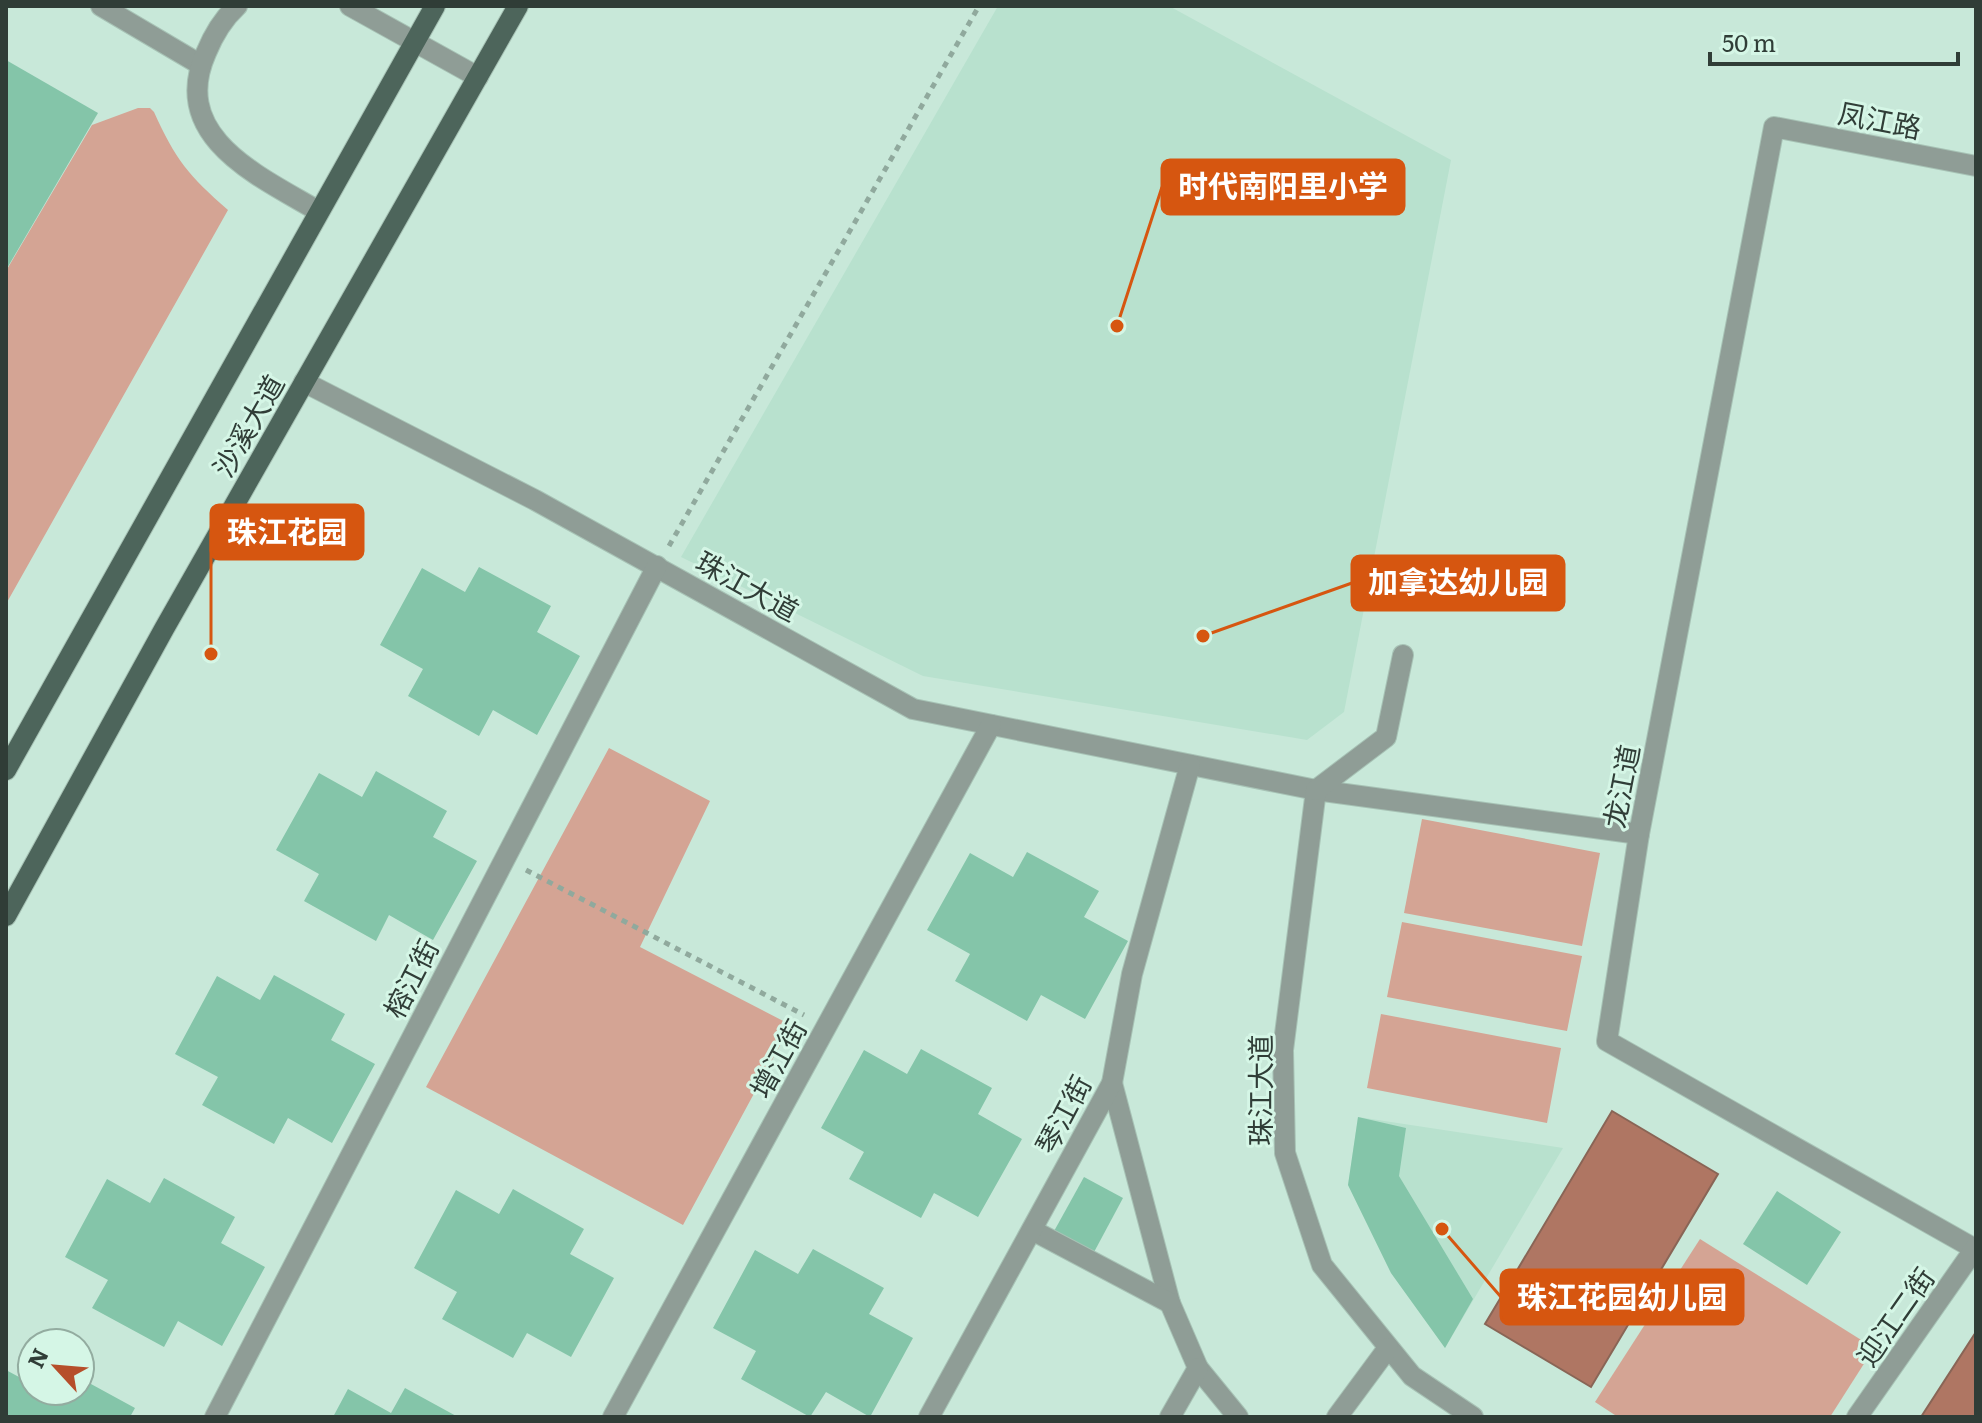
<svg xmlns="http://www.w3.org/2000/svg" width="1982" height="1423" viewBox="0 0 1982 1423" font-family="Literata,'Noto Sans SC',serif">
	<rect width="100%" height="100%" fill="#c8e8d9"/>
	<g fill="#b8e1ce">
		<path d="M998,6H1169L1451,160L1344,712L1307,740L923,676L681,557Z"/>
		<path d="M1358,1117L1563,1148L1445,1348L1391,1273L1348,1185Z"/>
	</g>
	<g fill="#d4a494">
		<path d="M138,108H150L154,112C175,159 189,176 228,210L6,604V271L92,125Z"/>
		<path d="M609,748L710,801L640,947L791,1025L683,1225L426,1087Z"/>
		<path d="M1422,819L1600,853L1582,946L1404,913Z"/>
		<path d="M1402,922L1582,956L1567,1031L1387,997Z"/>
		<path d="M1381,1014L1561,1048L1547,1123L1367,1088Z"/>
		<path d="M1700,1239L1874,1348L1830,1417H1618L1595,1402Z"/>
	</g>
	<g fill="#af7663" stroke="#896556" stroke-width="2">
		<path d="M1612,1111L1718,1174L1591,1387L1485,1324Z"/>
		<path d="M1976,1332V1417H1921Z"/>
	</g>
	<g fill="#84c5a9">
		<path d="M6,60L98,113L6,270Z"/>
		<path d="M479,567L551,606L537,632L580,656L537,735L493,710L479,736L408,696L423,669L380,645L422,568L465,592Z"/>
		<path d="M376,771L447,811L433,837L477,861L433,940L389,915L376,941L304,901L319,874L276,850L319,773L362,797Z"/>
		<path d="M1027,852L1099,891L1084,917L1128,941L1085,1019L1041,995L1027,1021L955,981L970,954L927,930L970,853L1013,877Z"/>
		<path d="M274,975L345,1014L331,1040L375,1064L332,1143L288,1118L274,1144L202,1105L218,1077L175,1054L217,976L260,1000Z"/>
		<path d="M921,1049L992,1088L978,1114L1022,1139L978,1217L934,1193L921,1218L849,1179L864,1152L821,1128L864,1050L907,1074Z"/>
		<path d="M1358,1117L1406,1128L1399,1176L1473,1299L1445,1348L1391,1273L1348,1185Z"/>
		<path d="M1084,1177L1123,1198L1093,1254L1053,1233Z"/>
		<path d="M164,1178L235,1217L221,1243L265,1267L222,1346L178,1321L164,1347L92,1308L108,1280L65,1257L107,1179L150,1203Z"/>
		<path d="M513,1189L584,1229L570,1254L614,1278L571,1357L527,1333L513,1358L442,1319L457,1292L414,1268L456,1190L499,1214Z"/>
		<path d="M1777,1191L1841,1232L1807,1285L1743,1244Z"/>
		<path d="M813,1249L884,1288L869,1314L913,1338L870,1417L826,1392L810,1417L741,1379L756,1351L713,1328L755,1250L798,1274Z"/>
		<path d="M6,1370L32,1384V1391L49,1393L80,1391V1378L135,1408L130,1417H6Z"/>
		<path d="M405,1388L458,1417H333L348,1389L391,1413Z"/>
	</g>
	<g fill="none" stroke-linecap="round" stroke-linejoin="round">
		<g stroke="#a7c2b5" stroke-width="22">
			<g id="minor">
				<path d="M101,6L201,65"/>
				<path d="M237,6C224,18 213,36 206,53C169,137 259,176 318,211"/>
				<path d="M350,6L478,77"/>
				<path d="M304,382L535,500L913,709L1316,790L1639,834"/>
				<path d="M1316,790L1283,1050L1285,1153L1322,1265L1412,1376L1473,1417"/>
				<path d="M1316,790L1386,737L1403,655"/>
				<path d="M1112,1083L1170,1303L1198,1368L1238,1417"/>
				<path d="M1032,1230L1170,1303"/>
				<path d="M1975,1249L1607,1041L1639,834L1774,127L1976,166"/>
				<path d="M215,1417L657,566"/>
				<path d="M613,1417L991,725"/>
				<path d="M929,1417L1112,1083L1132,974L1190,765"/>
				<path d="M1170,1417L1198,1368"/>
				<path d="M1337,1417L1388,1348"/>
				<path d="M1857,1417L1976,1247"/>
			</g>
		</g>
		<g stroke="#a7c2b5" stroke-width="22">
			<g id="major">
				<path d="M6,770L435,6"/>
				<path d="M6,916L164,629L518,6"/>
			</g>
		</g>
		<g stroke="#90a99d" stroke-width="5" stroke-dasharray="6 6" stroke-linecap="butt">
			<path d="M669,546L979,6"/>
			<path d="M526,870L804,1015"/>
		</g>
		<use href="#minor" stroke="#8f9d96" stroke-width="20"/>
		<use href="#major" stroke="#4d655b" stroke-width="20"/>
	</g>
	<g text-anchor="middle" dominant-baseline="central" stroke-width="6" stroke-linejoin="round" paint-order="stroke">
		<g font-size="28" fill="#303d37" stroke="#d5f6e6">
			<text transform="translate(1880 119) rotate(11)">凤江路</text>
			<text transform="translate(247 425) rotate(-60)">沙溪大道</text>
			<text transform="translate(748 585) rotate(29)">珠江大道</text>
			<text transform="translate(1620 786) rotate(-79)">龙江道</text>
			<text transform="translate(410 978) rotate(-63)">榕江街</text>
			<text transform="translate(777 1058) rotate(-61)">增江街</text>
			<text transform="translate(1259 1090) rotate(-90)">珠江大道</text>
			<text transform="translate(1062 1114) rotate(-62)">琴江街</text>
			<text transform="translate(1894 1316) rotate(-55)">迎江二街</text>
		</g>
	</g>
	<path fill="none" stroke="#d65610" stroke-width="3" d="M1117 326L1162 187M211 654L211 532M1203 636L1352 583M1442 1229L1501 1297"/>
	<g fill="#d65610" stroke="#d5f6e6" stroke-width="3">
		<circle cx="1117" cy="326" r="8"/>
		<circle cx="211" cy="654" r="8"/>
		<circle cx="1203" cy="636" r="8"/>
		<circle cx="1442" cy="1229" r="8"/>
	</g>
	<g fill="#d65610" stroke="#d65610" stroke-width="3">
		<rect x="1162" y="160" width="242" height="54" rx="8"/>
		<rect x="211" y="505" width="152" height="54" rx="8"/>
		<rect x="1352" y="556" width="212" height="54" rx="8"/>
		<rect x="1501" y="1270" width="242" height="54" rx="8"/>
	</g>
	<g font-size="30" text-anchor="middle" font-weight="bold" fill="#fff">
		<text x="1283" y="197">时代南阳里小学</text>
		<text x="287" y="543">珠江花园</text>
		<text x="1458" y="593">加拿达幼儿园</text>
		<text x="1622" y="1308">珠江花园幼儿园</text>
	</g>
	<rect width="1982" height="1423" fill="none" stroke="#303d37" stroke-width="16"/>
	<g transform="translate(56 1367) rotate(296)"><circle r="38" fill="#d5f6e6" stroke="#93aca0" stroke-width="2"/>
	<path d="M0-6L14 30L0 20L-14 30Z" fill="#b64e2a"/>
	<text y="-12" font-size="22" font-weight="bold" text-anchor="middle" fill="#303d37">N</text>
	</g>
	<path d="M1710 52v12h248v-12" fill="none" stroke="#303d37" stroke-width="4"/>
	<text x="1722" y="52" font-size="24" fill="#303d37" stroke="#d5f6e6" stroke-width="6" paint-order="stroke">50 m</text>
</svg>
